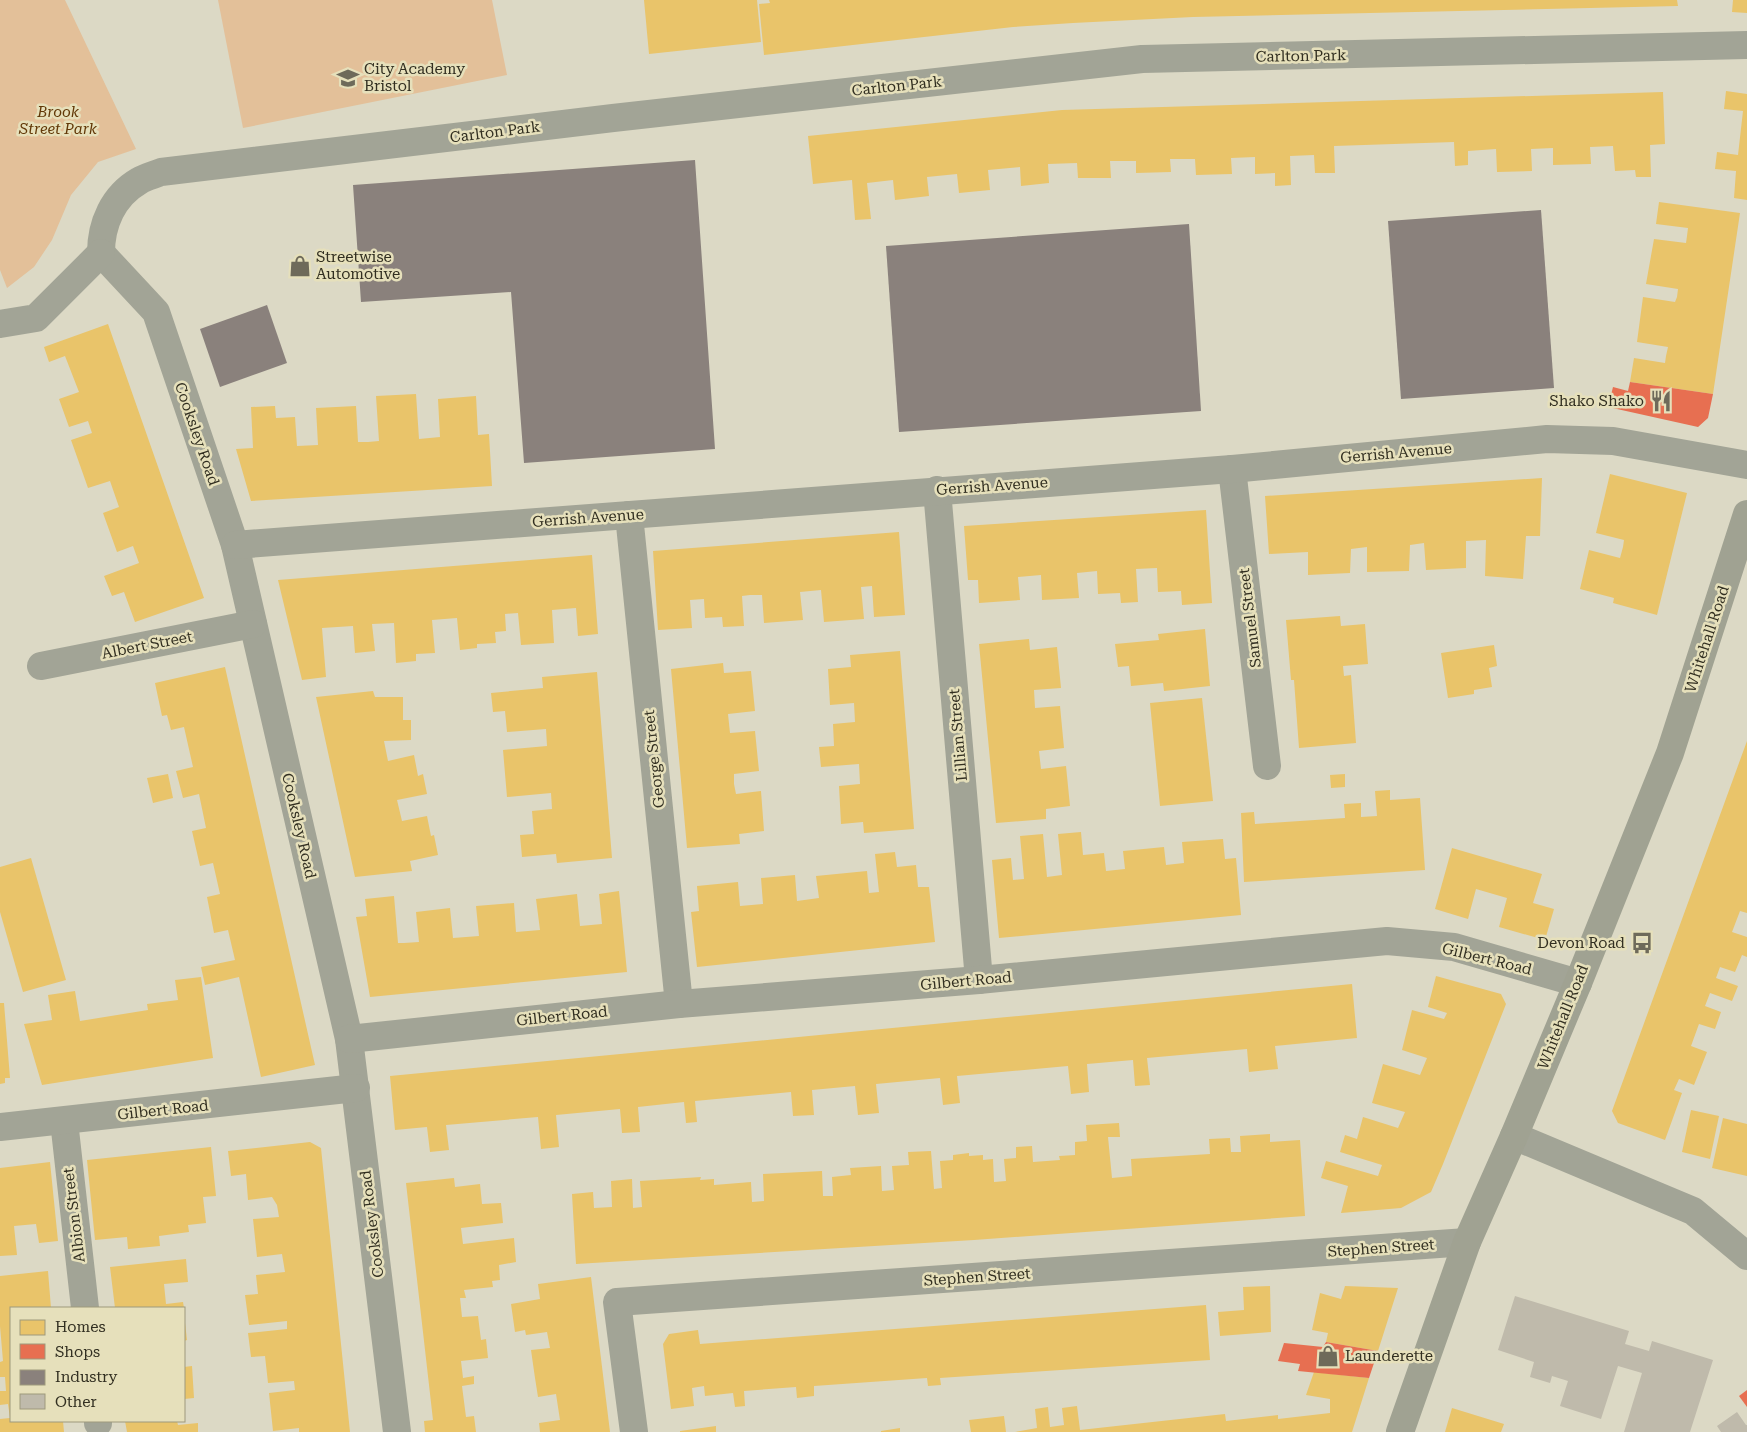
<svg xmlns="http://www.w3.org/2000/svg" width="1747" height="1432" viewBox="0 0 1747 1432" font-family="'Roboto Serif',serif">
	<rect width="100%" height="100%" fill="#dcd9c5"/>
	<g fill="#e3c099">
		<path d="M0,0H65L136,149L98,162L71,195L52,240L34,267L7,288L0,270Z"/>
		<path d="M218,0H492L507,75L243,128Z"/>
	</g>
	<g fill="#e9c46a">
		<path d="M644,0H757L761,42L649,54Z"/>
		<path d="M769,0H1677L1678,6L1193,17L1073,23L1013,27L764,55L759,4L770,3Z"/>
		<path d="M1733,0H1747V13L1732,12Z"/>
		<path d="M1726,91L1747,94V200L1734,198L1736,171L1715,169L1717,152L1738,155L1743,111L1724,109Z"/>
		<path d="M1663,92L1665,144L1650,145L1651,177H1636L1635,170L1615,171L1613,146L1590,147L1591,164L1553,165V148L1531,149L1532,171L1497,172L1496,149L1468,151V165L1455,166L1454,142L1334,146L1335,173H1315L1314,155L1290,156L1291,185L1275,186V173L1255,174V157L1231,158L1232,174L1196,175L1195,159H1170L1171,172L1136,173V161H1110L1111,178H1078L1077,163L1048,164L1049,183L1021,186L1020,167L988,170L990,190L959,193L957,174L927,177L929,196L895,200L893,180L867,183L871,219L855,220L852,180L813,184L808,136L1062,110Z"/>
		<path d="M1659,202L1740,213L1713,394L1630,382L1634,358L1665,363L1666,356L1668,347L1637,342L1643,297L1675,302L1677,297L1678,289L1646,284L1654,239L1686,243L1687,236L1688,228L1656,224Z"/>
		<path d="M108,324L204,598L135,622L124,592L112,596L104,576L139,563L133,546L117,552L103,513L119,507L110,481L88,488L82,471L71,440L92,433L88,421L69,427L59,399L79,392L65,356L49,362L44,347Z"/>
		<path d="M416,394L419,439L440,437L438,399L476,396L478,435L489,434L492,486L251,501L236,449L253,448L251,407L275,406L276,418L295,417L297,446L318,445L316,408L356,406L358,442H368L379,441L376,396Z"/>
		<path d="M1610,474L1687,493L1657,615L1613,603L1614,598L1580,589L1589,550L1620,558L1623,547L1624,540L1596,533Z"/>
		<path d="M1542,478L1540,536H1526L1523,579L1485,576L1486,540L1466,541V568L1426,570L1424,543L1410,545L1409,571L1367,572V547L1351,549L1350,573L1308,575V552L1269,554L1265,496Z"/>
		<path d="M1206,510L1212,603L1182,605L1181,591L1158,592L1157,568L1136,569L1138,602L1121,603L1120,593L1098,594L1097,571L1077,573L1079,598L1060,599L1042,600L1041,575L1018,577L1020,600L979,603L978,580H968L964,526Z"/>
		<path d="M899,532L905,615L874,617L872,586L861,587L864,619L824,622L821,590L800,592L803,620L764,623L762,595H750L742,596L744,626L723,627L722,617L705,618L704,599L690,600L692,628L658,630L653,551Z"/>
		<path d="M592,555L598,634L578,636L576,608L552,610L554,643L521,645L518,613L505,614L506,631L495,632L496,643L477,644V648L460,650L457,618L432,620L435,653L416,654V661L396,663L394,623L372,624L375,651L355,653L353,626L322,628L326,677L302,680L278,580Z"/>
		<path d="M1340,616L1341,626L1365,624L1368,664L1343,666L1344,676L1351,675L1356,743L1299,748L1294,680H1291L1286,620Z"/>
		<path d="M1205,629L1210,686L1164,691L1163,683L1131,686L1129,666L1118,667L1115,644L1159,640L1158,634Z"/>
		<path d="M1029,639L1030,650L1057,647L1061,688L1034,690L1035,708L1060,706L1064,748L1039,751L1041,769L1066,766L1070,806L1046,809V819L996,823L979,644Z"/>
		<path d="M1494,645L1497,666L1489,668L1492,687L1474,690V694L1448,698L1441,653Z"/>
		<path d="M900,651L914,829L864,833L863,822L841,824L839,786L860,784L859,764L821,767L819,747L834,746L833,724L855,722L854,703L830,705L828,669L851,667L850,655Z"/>
		<path d="M723,663L724,673L751,671L755,711L728,714L730,733L755,731L759,771L734,774V784L736,794L761,791L764,831L739,834L740,844L687,848L671,669Z"/>
		<path d="M225,667L315,1065L261,1077L239,977L205,985L201,967L235,960L228,930L214,933L207,897L220,894L213,863L200,866L192,831L206,828L199,794L183,798L176,771L193,767L184,727L171,730L167,715L162,716L155,683Z"/>
		<path d="M597,672L612,858L557,863L556,854L522,857L520,835L534,834L532,811L552,809L551,793L507,797L503,750L547,746L546,729L507,732L505,711L493,712L491,693L543,688L542,677Z"/>
		<path d="M373,691L375,697H403V720H411V740L384,741L388,761L414,755L418,776L423,774L427,794L397,800L402,821L427,816L431,836L434,835L438,855L410,861L412,871L355,877L316,697Z"/>
		<path d="M1202,698L1213,801L1160,806L1150,703Z"/>
		<path d="M1747,741V913L1740,911L1732,932L1747,937V957L1742,955L1735,972L1720,967L1716,978L1738,986L1732,1001L1710,993L1705,1006L1721,1012L1715,1029L1699,1024L1691,1046L1707,1052L1694,1085L1679,1079L1674,1090L1682,1093L1665,1140L1618,1123L1612,1111Z"/>
		<path d="M168,774L173,798L153,803L147,778Z"/>
		<path d="M1345,774V787L1331,788L1330,775Z"/>
		<path d="M1390,790V800L1420,798L1425,870L1244,882L1241,813L1254,812L1255,824L1345,818L1344,804L1361,803V817L1377,816L1375,791Z"/>
		<path d="M1081,832L1083,855L1104,853L1106,871L1125,869L1123,851L1164,847L1166,865L1184,863L1182,842L1223,839L1225,859L1236,858L1241,915L999,938L992,860L1011,858L1013,880L1024,879L1020,836L1043,834L1047,877L1062,875L1058,834Z"/>
		<path d="M1452,848L1542,874L1533,903L1554,909L1545,940L1499,927L1507,898L1476,889L1468,919L1435,909Z"/>
		<path d="M895,852L897,867L916,865L918,887H929L935,942L697,967L691,912L699,911L697,886L738,882L740,906L763,904L761,878L795,875L797,901L819,898L816,876L867,871L869,893L879,892L875,854Z"/>
		<path d="M31,858L66,980L23,992L0,912V867Z"/>
		<path d="M619,891L627,972L370,997L356,917L367,916L365,899L394,896L398,943H404L419,942L416,912L450,908L453,938L479,936L476,906L514,903L516,932L540,930L536,899L577,894L580,926L602,924L599,894Z"/>
		<path d="M1436,976L1501,994L1506,1004L1443,1164L1431,1192L1401,1208L1341,1213L1348,1186L1321,1178L1326,1161L1378,1176L1382,1165L1340,1152L1345,1135L1357,1139L1363,1117L1398,1128L1405,1112L1372,1103L1383,1064L1420,1075L1427,1058L1402,1050L1412,1010L1444,1019L1447,1013L1428,1007Z"/>
		<path d="M201,977L213,1058L42,1085L24,1024L52,1020L48,995L75,991L80,1021L148,1010L147,1004L178,1000L175,980Z"/>
		<path d="M1352,984L1357,1038L1275,1046L1278,1069L1249,1072L1247,1049L1147,1058L1150,1085L1135,1086L1133,1060L1087,1064L1089,1092L1071,1094L1068,1066L957,1076L960,1103L943,1105L940,1078L876,1084L879,1113L858,1115L855,1086L812,1090L814,1115L793,1116L791,1092L695,1101L697,1122L686,1123L684,1102L638,1107L640,1132L622,1133L620,1109L556,1115L559,1147L541,1149L538,1117L446,1125L449,1150L430,1152L427,1127L395,1130L390,1076Z"/>
		<path d="M0,1003H4L10,1078H5V1083L0,1084Z"/>
		<path d="M1691,1110L1719,1116L1710,1159L1682,1152Z"/>
		<path d="M1723,1118L1747,1124V1176L1712,1168Z"/>
		<path d="M1119,1123L1120,1137H1108L1112,1178L1132,1176L1131,1159L1210,1154L1209,1139L1230,1138L1231,1152H1241L1240,1136L1270,1134V1142L1300,1140L1305,1216L974,1240L576,1264L572,1194L593,1192L594,1208L612,1207L611,1181L632,1179L633,1208L642,1207L640,1181L701,1177L700,1180L714,1179V1185L751,1182L752,1202L764,1201L763,1174L822,1171L823,1196H833L832,1177L851,1175L850,1168L881,1166L882,1191L894,1190L892,1166L909,1165L908,1152L931,1151L934,1189L942,1188L940,1161L953,1160V1155L969,1153V1156L983,1155V1160L993,1159L994,1182L1006,1181L1004,1159L1016,1158V1147L1032,1146L1033,1162L1060,1160L1059,1156L1075,1155V1142L1087,1141L1086,1125Z"/>
		<path d="M310,1142L321,1148L350,1432H299V1428L273,1431L269,1393L295,1390L294,1381L268,1383L265,1356L251,1357L248,1333L287,1329V1321L249,1325L245,1295L258,1294L256,1275L285,1272L282,1254L257,1257L253,1219L279,1217L277,1205L272,1197L248,1200L246,1174L231,1176L228,1151Z"/>
		<path d="M211,1147L216,1196L203,1197L206,1223L188,1225L189,1232L159,1236L160,1246L128,1249L127,1237L95,1240L87,1160Z"/>
		<path d="M50,1162L58,1241L39,1243L36,1224L14,1226L17,1255L0,1256V1168Z"/>
		<path d="M454,1178L455,1187L480,1184L482,1204L501,1203L503,1223L461,1228L463,1244L514,1238L516,1262L499,1265L500,1280L492,1281L493,1287L464,1290L466,1298H460L462,1317L478,1316L481,1340L486,1339L488,1358L461,1361L463,1378L474,1376V1384L462,1386L466,1417L474,1416L476,1432H425L424,1421L433,1420L406,1183Z"/>
		<path d="M186,1259L188,1282L164,1284L166,1304L183,1302L184,1308H115L110,1267Z"/>
		<path d="M48,1271L51,1308H11V1421H63L64,1432H0V1419L10,1418L8,1404L0,1405V1391H6L5,1377H0V1362L3,1361L0,1326V1276Z"/>
		<path d="M591,1277L610,1432H540L539,1423L560,1420L556,1394L538,1397L535,1378L531,1350L550,1348L547,1332L526,1335L525,1330L515,1332L511,1304L540,1299L538,1284Z"/>
		<path d="M1270,1286L1271,1332L1220,1336L1218,1312L1244,1310L1243,1287Z"/>
		<path d="M1345,1286L1398,1288L1378,1351L1326,1342L1328,1333L1312,1330L1320,1293L1341,1299Z"/>
		<path d="M1206,1305L1210,1360L940,1378L941,1385L928,1386L927,1378L814,1386V1396L797,1398L796,1387L744,1391L745,1406L735,1407L733,1393L705,1396L704,1386L692,1388L694,1406L671,1409L663,1344L669,1334L698,1330L700,1344Z"/>
		<path d="M184,1323H185L187,1340L184,1341Z"/>
		<path d="M192,1366L194,1398L184,1399V1367Z"/>
		<path d="M1314,1372L1369,1378L1352,1432H1015L1037,1428L1035,1409L1048,1407L1050,1427L1064,1425L1062,1408L1077,1406L1080,1430L1225,1414L1226,1421L1278,1415V1419L1330,1413V1399L1306,1395Z"/>
		<path d="M1452,1408L1504,1424L1501,1432H1445Z"/>
		<path d="M1004,1416L1006,1432H971L969,1420Z"/>
		<path d="M125,1421H177L178,1425L198,1423V1432H127Z"/>
		<path d="M716,1426V1432H680V1431Z"/>
		<path d="M900,1428V1432H881V1431Z"/>
	</g>
	<g fill="#e76f51">
		<path d="M1630,382L1713,394L1708,418L1698,427L1608,407L1613,387L1628,391Z"/>
		<path d="M1326,1342L1378,1351L1369,1378L1298,1371L1300,1364L1278,1361L1284,1343L1323,1347Z"/>
		<path d="M1747,1390V1407L1739,1396Z"/>
	</g>
	<g fill="#8a817c">
		<path d="M695,160L715,449L524,463L511,292L361,302L353,185Z"/>
		<path d="M1541,210L1554,388L1401,399L1388,221Z"/>
		<path d="M1189,224L1201,411L899,432L886,246Z"/>
		<path d="M267,305L287,363L220,387L200,329Z"/>
	</g>
	<g fill="#bfbaab">
		<path d="M1515,1296L1629,1331L1625,1344L1649,1351L1652,1341L1713,1360L1690,1432H1624L1642,1373L1618,1366L1601,1419L1560,1406L1568,1381L1552,1376L1550,1383L1530,1377L1534,1362L1498,1350Z"/>
		<path d="M1737,1412L1746,1425H1747V1432H1721L1717,1426Z"/>
	</g>
	<g fill="none" stroke-linecap="round" stroke-linejoin="round">
		<g stroke="#a2a496" stroke-width="28">
			<path d="M101,253C101,224 113,196 139,181C145,177 154,175 161,172L613,118L1142,59L1747,45"/>
			<path d="M101,253L156,312L235,545L349,1039L397,1432"/>
			<path d="M0,324L36,318L101,253"/>
			<path d="M1232,469L1267,766"/>
			<path d="M937,490L979,980"/>
			<path d="M629,515L679,1004"/>
			<path d="M235,545L1232,469L1547,439L1613,441L1747,465"/>
			<path d="M41,666L253,624"/>
			<path d="M349,1039L679,1004L979,980L1387,941L1454,947L1578,983"/>
			<path d="M64,1121L85,1308"/>
			<path d="M0,1127L356,1088"/>
			<path d="M1514,1136L1693,1211L1747,1256"/>
			<path d="M98,1421V1423"/>
			<path d="M634,1432L617,1302L1467,1242"/>
		</g>
		<path stroke="#a0a292" stroke-width="28" d="M1400,1432L1467,1242L1514,1136L1578,983L1670,753L1747,514"/>
	</g>
	<defs>
		<g id="school-bare" transform="scale(1.725)"><path d="M0-5L7-2L0 1L-7-2ZM-4 1L0 2.5L4 1V4Q0 6-4 4Z" fill="#6e6a5a" stroke="#e6e0bb" stroke-width="2.5" paint-order="stroke"/></g>
		<g id="shop-bare" transform="scale(1.725)"><path d="M-5-2.5h2.3a2.7 3.5 0 0 1 5.4 0H5L5.5 6h-11ZM-1.5-2.5h3a1.5 2.3 0 0 0-3 0Z" fill="#6e6a5a" stroke="#e6e0bb" stroke-width="2.5" paint-order="stroke"/></g>
		<g id="restaurant-bare" transform="scale(1.725)"><path d="M-5-6h1v4h1v-4h1v4h1v-4h1v5L-1.5 .5V6h-2V.5L-5-1ZM5-6V6H3V1.5H1.5Q1.5-4 5-6Z" fill="#6e6a5a" stroke="#e6e0bb" stroke-width="2.5" paint-order="stroke"/></g>
		<g id="bus-bare" transform="scale(1.725)"><path d="M-5-6H5V4H4V6H2V4H-2V6H-4V4H-5ZM-3.5-4V0h7V-4ZM-3.5 1.2v1.5H-2V1.2ZM2 1.2v1.5H3.5V1.2Z" fill="#6e6a5a" stroke="#e6e0bb" stroke-width="2.5" paint-order="stroke"/></g>
	</defs>
	<g fill-rule="evenodd">
		<use href="#school-bare" x="348" y="78"/>
		<use href="#shop-bare" x="300" y="266"/>
		<use href="#restaurant-bare" x="1661" y="401"/>
		<use href="#bus-bare" x="1642" y="943"/>
		<use href="#shop-bare" x="1328" y="1356"/>
	</g>
	<g text-anchor="middle" dominant-baseline="central" stroke-width="5" stroke-linejoin="round" paint-order="stroke">
		<g font-size="15" fill="#322f21" stroke="#e6e0bb">
			<text transform="translate(1301 56) rotate(-1)">Carlton Park</text>
			<text transform="translate(897 86) rotate(-6)">Carlton Park</text>
			<text transform="translate(495 132) rotate(-7)">Carlton Park</text>
			<text transform="translate(197 434) rotate(71)">Cooksley Road</text>
			<text transform="translate(1396 453) rotate(-5)">Gerrish Avenue</text>
			<text transform="translate(992 486) rotate(-4)">Gerrish Avenue</text>
			<text transform="translate(588 518) rotate(-4)">Gerrish Avenue</text>
			<text transform="translate(1250 618) rotate(-97)">Samuel Street</text>
			<text transform="translate(1707 639) rotate(-72)">Whitehall Road</text>
			<text transform="translate(147 645) rotate(-11)">Albert Street</text>
			<text transform="translate(958 735) rotate(-95)">Lillian Street</text>
			<text transform="translate(654 759) rotate(-96)">George Street</text>
			<text transform="translate(299 826) rotate(77)">Cooksley Road</text>
			<text transform="translate(1487 959) rotate(14)">Gilbert Road</text>
			<text transform="translate(966 981) rotate(-5)">Gilbert Road</text>
			<text transform="translate(562 1016) rotate(-6)">Gilbert Road</text>
			<text transform="translate(1563 1017) rotate(-68)">Whitehall Road</text>
			<text transform="translate(163 1110) rotate(-6)">Gilbert Road</text>
			<text transform="translate(74 1215) rotate(-97)">Albion Street</text>
			<text transform="translate(372 1224) rotate(-97)">Cooksley Road</text>
			<text transform="translate(1381 1248) rotate(-4)">Stephen Street</text>
			<text transform="translate(977 1277) rotate(-4)">Stephen Street</text>
		</g>
		<g font-size="15" fill="#322f21" stroke="#e6e0bb" text-anchor="start">
			<text x="364" y="69">City Academy<tspan x="364" dy="17">Bristol</tspan></text>
			<text x="316" y="257">Streetwise<tspan x="316" dy="17">Automotive</tspan></text>
			<text x="1644" y="401" text-anchor="end">Shako Shako</text>
			<text x="1625" y="943" text-anchor="end">Devon Road</text>
			<text x="1345" y="1356">Launderette</text>
		</g>
		<g font-size="15" font-style="italic" fill="#623807" stroke="#e6e0bb">
			<text x="58" y="112">Brook<tspan x="58" dy="17">Street Park</tspan></text>
		</g>
	</g>
	<rect x="10" y="1307" width="175" height="115" fill="#e6e0bb" stroke="#9e997d"/>
	<rect x="20" y="1320" width="25" height="15" fill="#e9c46a" stroke="#9e997d"/>
	<text x="55" y="1332" font-size="15" fill="#322f21">Homes</text>
	<rect x="20" y="1344" width="25" height="15" fill="#e76f51" stroke="#9e997d"/>
	<text x="55" y="1357" font-size="15" fill="#322f21">Shops</text>
	<rect x="20" y="1370" width="25" height="15" fill="#8a817c" stroke="#9e997d"/>
	<text x="55" y="1382" font-size="15" fill="#322f21">Industry</text>
	<rect x="20" y="1394" width="25" height="15" fill="#bfbaab" stroke="#9e997d"/>
	<text x="55" y="1407" font-size="15" fill="#322f21">Other</text>
</svg>
